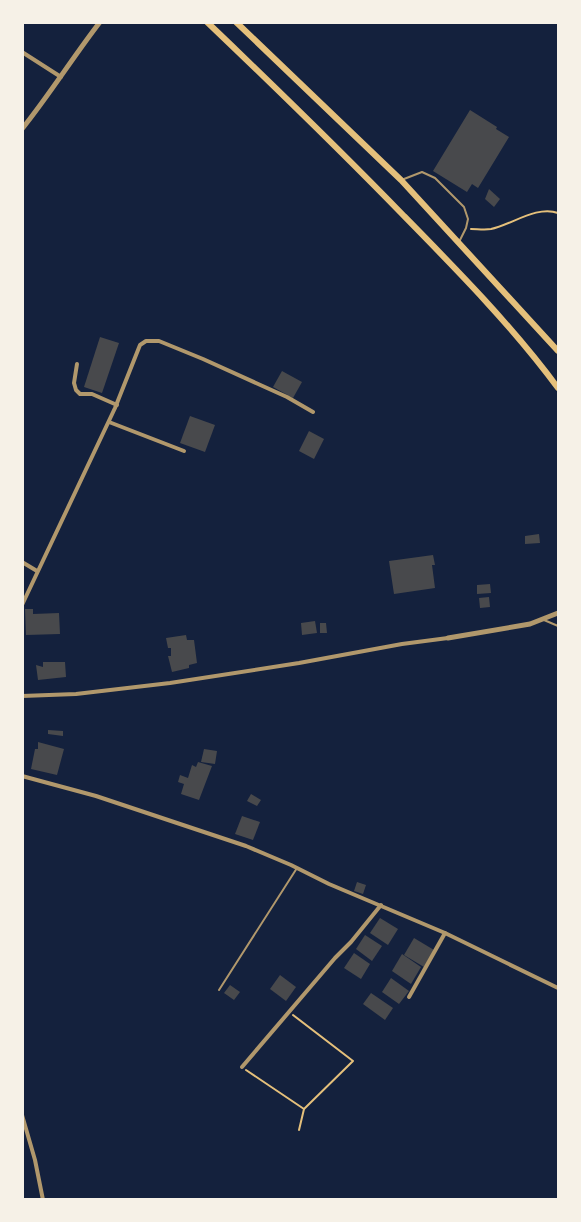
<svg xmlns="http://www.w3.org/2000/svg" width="581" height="1222" viewBox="0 0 581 1222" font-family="'Archivo Narrow',sans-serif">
	<rect width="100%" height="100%" fill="#14213d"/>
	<g fill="#48494c">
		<path d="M470,110L497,127L496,129L509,137L478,188L472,184L467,192L433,171Z"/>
		<path d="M489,189L500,199L494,207L485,199Z"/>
		<path d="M100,337L119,343L102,393L84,387Z"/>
		<path d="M282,371L302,382L293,398L273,387Z"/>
		<path d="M190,416L215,425L205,452L180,443Z"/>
		<path d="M309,431L324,439L314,459L299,451Z"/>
		<path d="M539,534L540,543L525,544V536Z"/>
		<path d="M433,555L435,565H432L435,588L394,594L389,561Z"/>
		<path d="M490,584L491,593L477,594V585Z"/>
		<path d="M489,597L490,607L480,608L479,598Z"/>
		<path d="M25,609H33V614L59,613L60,634L26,635Z"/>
		<path d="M315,621L317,633L302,635L301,623Z"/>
		<path d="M320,623H326L327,633H320Z"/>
		<path d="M186,635L187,640H194L197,663L189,665V668L172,672L168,656H171V648H168L166,638Z"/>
		<path d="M43,662H65L66,677L38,680L36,665L43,667Z"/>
		<path d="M48,730L63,731V736L48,734Z"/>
		<path d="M38,742L64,749L57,775L31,769L35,749H38Z"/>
		<path d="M204,749L217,751L215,764L201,762Z"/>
		<path d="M198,762L212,766L199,800L181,794L184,784L178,782L180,775L188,778L192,765L196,767Z"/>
		<path d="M251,794L261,800L257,806L247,801Z"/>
		<path d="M242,816L260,822L253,840L235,834Z"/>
		<path d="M357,882L366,885L363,894L354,891Z"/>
		<path d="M380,918L398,929L388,945L370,933Z"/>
		<path d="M365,935L382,946L372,961L356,949Z"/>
		<path d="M414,938L434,950L424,967L404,955Z"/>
		<path d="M354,953L370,964L361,979L344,968Z"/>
		<path d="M402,954L421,967L411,984L392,971Z"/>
		<path d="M280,975L296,987L286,1001L270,989Z"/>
		<path d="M391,978L409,991L399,1004L382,992Z"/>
		<path d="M230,985L240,992L234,1000L224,993Z"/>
		<path d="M371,993L393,1008L385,1020L363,1004Z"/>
	</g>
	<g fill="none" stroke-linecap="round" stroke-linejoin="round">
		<g stroke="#e5c07b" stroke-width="2">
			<path d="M471,229C477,229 485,230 491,229C511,225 537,205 558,213"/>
			<path d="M293,1015L353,1061L304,1109L299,1130"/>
			<path d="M246,1070L304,1109"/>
		</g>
		<g stroke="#b1986c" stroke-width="2">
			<path d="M404,179L422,172L435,178L464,207L468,219L466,228L459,242"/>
			<path d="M544,620L558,626"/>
			<path d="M219,990L297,868"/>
		</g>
		<g stroke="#b1986c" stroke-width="4">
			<path d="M22,52L61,77"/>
			<path d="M77,364L74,383L76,390L80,394H92L117,405"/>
			<path d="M109,422L184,451"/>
			<path d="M22,562L37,571"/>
			<path d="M22,605L115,408L140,345L146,341H159L203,359L287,397L313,412"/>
			<path d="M22,696L76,694L170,683L299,663L402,644L448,638"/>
			<path d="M22,776L96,796L246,846L291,865L329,884L445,933L558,988"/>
			<path d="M409,997L445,933"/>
			<path d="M242,1067L335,958L351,942L381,905"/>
			<path d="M22,1115L35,1160L43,1200"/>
		</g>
		<g stroke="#b1986c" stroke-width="5">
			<path d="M22,129C50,94 73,57 100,22"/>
			<path d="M448,638L530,624L558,613"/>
		</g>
		<g stroke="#e5c07b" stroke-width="6">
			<path d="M207,22C274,86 340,150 404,216C458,271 513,327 558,388"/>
			<path d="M236,22L401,180L558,351"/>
		</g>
	</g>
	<rect width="581" height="1222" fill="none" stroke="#f6f1e7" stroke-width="48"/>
</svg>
